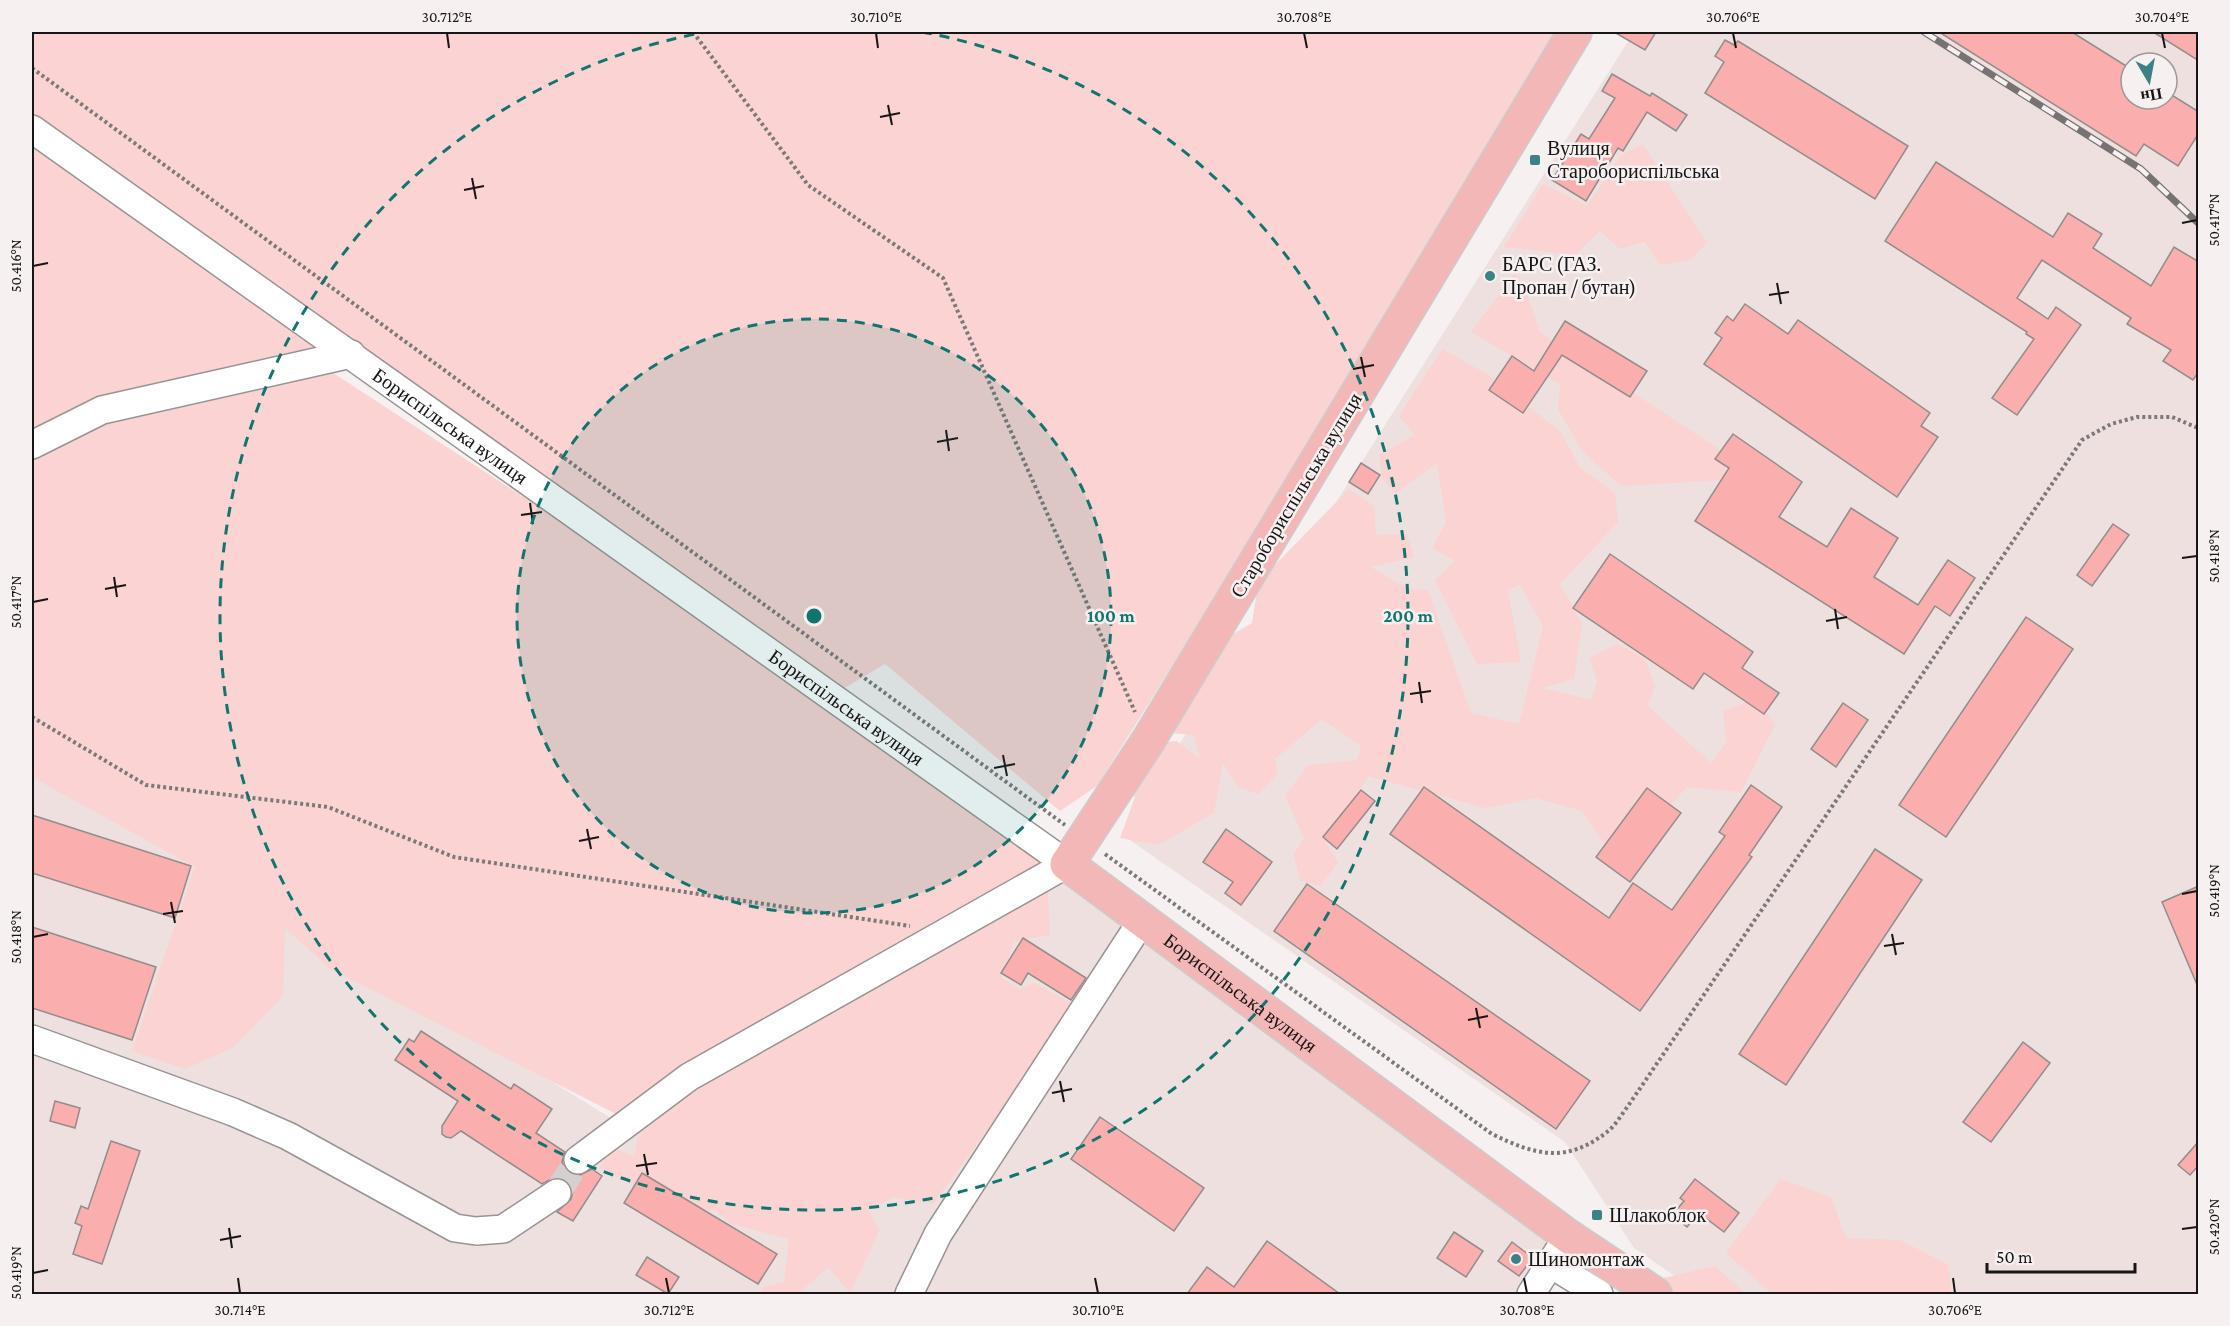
<svg xmlns="http://www.w3.org/2000/svg" width="2230" height="1326" viewBox="0 0 2230 1326" font-family="'Crimson Pro',serif">
	<rect width="100%" height="100%" fill="#f6f0f0"/>
	<g fill="#eee0df" fill-rule="evenodd">
		<path d="M1634,32H2198V1294H1701L1634,1248L1565,1142L1121,834L1349,482ZM2131,63H2167V99H2131Z"/>
		<path d="M32,761L635,1133L822,1227L1052,875L1537,1227L1547,1245L1522,1294H32Z"/>
	</g>
	<g fill="#fad3d2">
		<path d="M32,32H1568L1485,167L1097,786L1060,811L885,664L838,692L320,349L32,436Z"/>
		<path d="M1643,144L1707,243L1690,260L1660,265L1645,242L1620,249L1600,231L1575,255L1504,247L1543,184L1587,206L1620,156Z"/>
		<path d="M1515,273L1525,288L1540,332L1719,449L1729,480L1621,486L1582,451L1558,409L1560,384L1471,332Z"/>
		<path d="M1442,349L1487,374L1561,432L1580,468L1615,493L1618,522L1560,584L1582,624L1574,679L1542,688L1591,700L1597,682L1589,658L1618,644L1645,659L1655,687L1648,706L1711,763L1726,743L1723,711L1757,698L1775,725L1741,792L1687,787L1668,808L1627,836L1603,842L1582,811L1536,798L1485,808L1368,776L1327,844L1338,863L1320,886L1300,881L1294,854L1304,838L1285,796L1308,765L1357,760L1361,746L1322,719L1275,759L1278,774L1258,794L1238,787L1223,763L1214,813L1158,845L1120,838L1135,797L1121,788L1152,743L1177,741L1200,759L1194,735L1170,733L1216,644L1252,623L1257,592L1271,569L1349,489L1374,506L1376,535L1407,534L1414,557L1371,567L1408,589L1428,590L1471,713L1519,724L1543,626L1520,585L1508,590L1521,662L1477,664L1435,580L1455,561L1432,548L1446,522L1437,463L1396,493L1382,479L1379,455L1415,435L1399,416Z"/>
		<path d="M324,367L717,623L1046,858L1050,935L1014,941L1001,978L1020,989L1034,983L1078,1007L933,1204L893,1197L869,1210L879,1231L850,1293L828,1267L798,1294H757L764,1287L784,1282L789,1239L731,1224L717,1211L675,1208L600,1168L613,1147L634,1157L640,1126L330,969L285,928L283,996L234,1047L185,1069L132,1051L195,867L32,777V459L105,417Z"/>
		<path d="M1781,1179L1831,1197L1846,1238L1900,1240L1949,1265L1951,1294H1830L1824,1290L1815,1294H1772L1726,1253Z"/>
		<path d="M1715,1266L1746,1294H1672L1659,1279Z"/>
	</g>
	<g fill="#faaead" stroke="#918d8c" stroke-width="1.5">
		<path d="M1614,32H1656L1645,50Z"/>
		<path d="M1939,32H2072L2131,69V99H2167V92L2199,112V133L2178,166L2144,144L2136,156Z"/>
		<path d="M2153,32H2199V61Z"/>
		<path d="M1725,40L1734,45L1738,41L1908,146L1875,199L1705,93L1724,62L1715,56Z"/>
		<path d="M1612,74L1650,96L1652,93L1687,115L1676,131L1647,112L1623,151L1618,148L1586,201L1552,180L1581,134L1589,139L1615,98L1602,91Z"/>
		<path d="M1936,162L2053,237L2068,213L2102,234L2093,248L2151,286L2174,247L2199,262V371L2193,380L2163,361L2171,350L2127,324L2131,318L2042,260L2017,298L2048,319L2056,307L2081,325L2017,415L1992,398L2034,339L2026,334L2027,332L1885,241Z"/>
		<path d="M1745,304L1788,334L1798,320L1930,413L1921,426L1938,437L1897,497L1704,364L1722,338L1715,333L1727,316L1733,321Z"/>
		<path d="M1565,321L1647,371L1630,397L1562,355L1523,413L1489,390L1512,356L1534,371Z"/>
		<path d="M1733,434L1802,482L1779,517L1827,547L1851,508L1898,538L1874,577L1918,605L1948,560L1975,578L1950,616L1935,606L1904,654L1695,521L1729,468L1715,459Z"/>
		<path d="M1361,463L1380,475L1368,494L1349,482Z"/>
		<path d="M2113,524L2129,535L2092,586L2077,575Z"/>
		<path d="M1610,554L1753,652L1742,668L1779,693L1764,714L1704,673L1693,689L1573,608Z"/>
		<path d="M2026,617L2073,649L1946,837L1899,805Z"/>
		<path d="M1843,703L1868,720L1836,767L1811,749Z"/>
		<path d="M1751,785L1782,807L1749,855L1752,857L1640,1011L1390,834L1424,787L1609,918L1633,883L1672,910L1725,836L1719,832Z"/>
		<path d="M1647,788L1681,813L1630,882L1596,857Z"/>
		<path d="M1361,790L1375,801L1337,849L1323,837Z"/>
		<path d="M32,815L191,866L175,918L32,873Z"/>
		<path d="M1226,829L1272,862L1241,905L1225,893L1233,882L1203,862Z"/>
		<path d="M1875,849L1922,880L1786,1085L1739,1054Z"/>
		<path d="M1307,884L1590,1081L1556,1129L1274,931Z"/>
		<path d="M2199,886V987H2198L2162,902Z"/>
		<path d="M32,927L156,967L132,1040L32,1008Z"/>
		<path d="M1023,938L1086,978L1071,1000L1028,973L1021,985L1001,973Z"/>
		<path d="M421,1031L511,1089L514,1084L552,1109L536,1133L565,1152L562,1162L565,1169L571,1174L580,1175L592,1169L602,1176L573,1221L557,1212L571,1199L573,1191L570,1184L564,1179L555,1177L542,1184L461,1131L451,1138L446,1137L442,1134V1126L458,1101L395,1060L409,1039L414,1042Z"/>
		<path d="M2023,1042L2050,1063L1991,1142L1963,1122Z"/>
		<path d="M55,1101L80,1108L75,1128L50,1121Z"/>
		<path d="M1100,1117L1204,1188L1174,1231L1071,1159Z"/>
		<path d="M111,1141L140,1151L102,1264L73,1254L82,1226L75,1223L81,1206L88,1209Z"/>
		<path d="M2199,1141V1165L2190,1175L2178,1165Z"/>
		<path d="M642,1173L777,1254L758,1284L624,1203Z"/>
		<path d="M1695,1179L1739,1213L1724,1232L1699,1213L1687,1227L1672,1215L1684,1201L1680,1198Z"/>
		<path d="M1454,1232L1483,1251L1466,1277L1437,1258Z"/>
		<path d="M1267,1241L1340,1294H1187L1207,1267L1234,1287Z"/>
		<path d="M1512,1242L1533,1258L1519,1276L1498,1261Z"/>
		<path d="M647,1257L679,1277L668,1294L636,1275Z"/>
	</g>
	<g fill="none" stroke-linecap="round" stroke-linejoin="round">
		<path stroke="#d5cfcf" stroke-width="27" stroke-dasharray="27 14" stroke-linecap="butt" d="M557,1193L578,1160"/>
		<g stroke="#999494" stroke-width="30">
			<g id="minor">
				<path id="s1" d="M32,129L1067,864L689,1077L578,1160"/>
				<path d="M32,445L102,410L351,354"/>
				<path d="M32,1039L233,1112L288,1136L455,1228L476,1231L503,1229L557,1193"/>
				<path d="M1551,1264L1599,1294"/>
				<path d="M909,1294L938,1234L1143,919"/>
				<path d="M1531,1294L1568,1236"/>
			</g>
		</g>
		<g stroke="#ccc" stroke-width="36">
			<g id="major">
				<path id="s2" d="M1575,32L1148,741L1067,864L1568,1236L1655,1294"/>
			</g>
		</g>
		<g stroke="#7c7979" stroke-width="4" stroke-dasharray="3 3" stroke-linecap="butt">
			<path d="M693,32L808,185L943,278L1135,712"/>
			<path d="M32,68L1065,825"/>
			<path d="M32,717L146,785L328,807L454,857L910,926"/>
			<path d="M1105,854L1492,1134C1535,1155 1566,1164 1607,1132C1615,1126 1622,1114 1628,1106L2082,440L2111,424L2137,417H2172L2198,428"/>
		</g>
		<use href="#minor" stroke="#fff" stroke-width="27"/>
		<use href="#major" stroke="#f4b7b8" stroke-width="33"/>
		<g stroke="#777373" stroke-width="7">
			<path id="rail" d="M1924,32L2141,169L2198,223"/>
		</g>
		<use href="#rail" stroke="#f6f0f0" stroke-width="4.5" stroke-dasharray="14" stroke-linecap="butt"/>
	</g>
	<path fill="none" stroke="#171515" stroke-width="2" d="M447,33L449,48M876,33L878,48M1304,33L1307,48M1733,33L1736,48M2162,33L2165,48M888,105L892,125M880,117L900,113M472,178L476,199M464,190L484,186M2182,223L2197,220M33,266L48,263M1777,283L1781,304M1769,295L1789,292M1361,357L1365,377M1353,369L1374,365M946,430L949,451M937,442L958,438M530,503L533,524M521,515L542,512M2182,558L2197,556M114,577L117,597M105,589L126,585M33,602L48,599M1835,609L1838,629M1826,621L1847,617M1419,682L1422,703M1410,694L1431,691M1003,755L1007,776M994,768L1015,764M587,829L591,849M579,841L599,837M2182,894L2197,891M171,902L175,923M163,914L183,911M1892,934L1896,955M33,937L48,934M1884,946L1904,943M1476,1008L1480,1028M1468,1020L1488,1016M1060,1081L1064,1102M1052,1093L1072,1089M644,1154L648,1175M636,1166L657,1163M229,1228L232,1248M2182,1229L2197,1227M220,1240L241,1236M33,1273L48,1270M238,1278L240,1293M666,1278L669,1293M1095,1278L1098,1293M1524,1278L1527,1293M1953,1278L1955,1293"/>
	<circle cx="814" cy="616" r="297" fill="#0f766e" fill-opacity=".12"/>
	<g fill="none" stroke="#0f766e" stroke-width="3" stroke-dasharray="10 8">
		<circle cx="814" cy="616" r="297"/>
		<path d="M922 32A594 594 0 1 1 706 32"/>
	</g>
	<g fill="#3a8286" stroke="#f6f0f0" stroke-width="2">
		<rect x="1529" y="154" width="12" height="12" rx="3"/>
		<circle cx="1490" cy="276" r="6"/>
		<rect x="1591" y="1209" width="12" height="12" rx="3"/>
		<circle cx="1516" cy="1259" r="6"/>
	</g>
	<g text-anchor="middle" dominant-baseline="central" stroke-width="5" stroke-linejoin="round" paint-order="stroke">
		<g font-size="20" fill="#171515" stroke="#f6f0f0" text-anchor="start">
			<text x="1547" y="148">Вулиця<tspan x="1547" dy="23">Старобориспільська</tspan></text>
			<text x="1502" y="264">БАРС (ГАЗ.<tspan x="1502" dy="23">Пропан / бутан)</tspan></text>
			<text x="1609" y="1215">Шлакоблок</text>
			<text x="1528" y="1259">Шиномонтаж</text>
		</g>
		<g font-size="20" fill="#171515" stroke="#f6f0f0">
			<text stroke="none"><textPath href="#s1" startOffset="513">Бориспільська вулиця</textPath></text>
			<text transform="translate(1296 495) rotate(-59)">Старобориспільська вулиця</text>
			<text stroke="none"><textPath href="#s1" startOffset="999">Бориспільська вулиця</textPath></text>
			<text stroke="none"><textPath href="#s2" startOffset="1191">Бориспільська вулиця</textPath></text>
		</g>
	</g>
	<circle cx="814" cy="616" r="9" fill="#0f766e" stroke="#f6f0f0" stroke-width="3"/>
	<g font-size="18" text-anchor="middle" font-weight="bold" fill="#0f766e" stroke="#f6f0f0" stroke-width="5" stroke-linejoin="round" paint-order="stroke">
		<text x="1111" y="622">100 m</text>
		<text x="1408" y="622">200 m</text>
	</g>
	<rect width="2230" height="1326" fill="none" stroke="#f6f0f0" stroke-width="66"/>
	<g transform="translate(2149 81) rotate(170)"><circle r="28" fill="#f6f0f0" stroke="#9d9898" stroke-width="1.5"/>
	<path d="M0-4.5L10 22L0 15L-10 22Z" fill="#3a8286"/>
	<text y="-9" font-size="16" font-weight="bold" text-anchor="middle" fill="#171515">Пн</text>
	</g>
	<path d="M1987 1263v9h148v-9" fill="none" stroke="#171515" stroke-width="3"/>
	<text x="1996" y="1263" font-size="18" fill="#171515" stroke="#f6f0f0" stroke-width="4.5" paint-order="stroke">50 m</text>
	<rect x="33" y="33" width="2164" height="1260" fill="none" stroke="#171515" stroke-width="2"/>
	<g font-size="15" text-anchor="middle" fill="#171515">
		<text x="447" y="22">30.712°E</text>
		<text x="876" y="22">30.710°E</text>
		<text x="1304" y="22">30.708°E</text>
		<text x="1733" y="22">30.706°E</text>
		<text x="2162" y="22">30.704°E</text>
		<text transform="translate(2214 220) rotate(-90)" y="5">50.417°N</text>
		<text transform="translate(16 266) rotate(-90)" y="5">50.416°N</text>
		<text transform="translate(2214 556) rotate(-90)" y="5">50.418°N</text>
		<text transform="translate(16 602) rotate(-90)" y="5">50.417°N</text>
		<text transform="translate(2214 891) rotate(-90)" y="5">50.419°N</text>
		<text transform="translate(16 937) rotate(-90)" y="5">50.418°N</text>
		<text transform="translate(2214 1227) rotate(-90)" y="5">50.420°N</text>
		<text transform="translate(16 1273) rotate(-90)" y="5">50.419°N</text>
		<text x="240" y="1315">30.714°E</text>
		<text x="669" y="1315">30.712°E</text>
		<text x="1098" y="1315">30.710°E</text>
		<text x="1527" y="1315">30.708°E</text>
		<text x="1955" y="1315">30.706°E</text>
	</g>
</svg>
